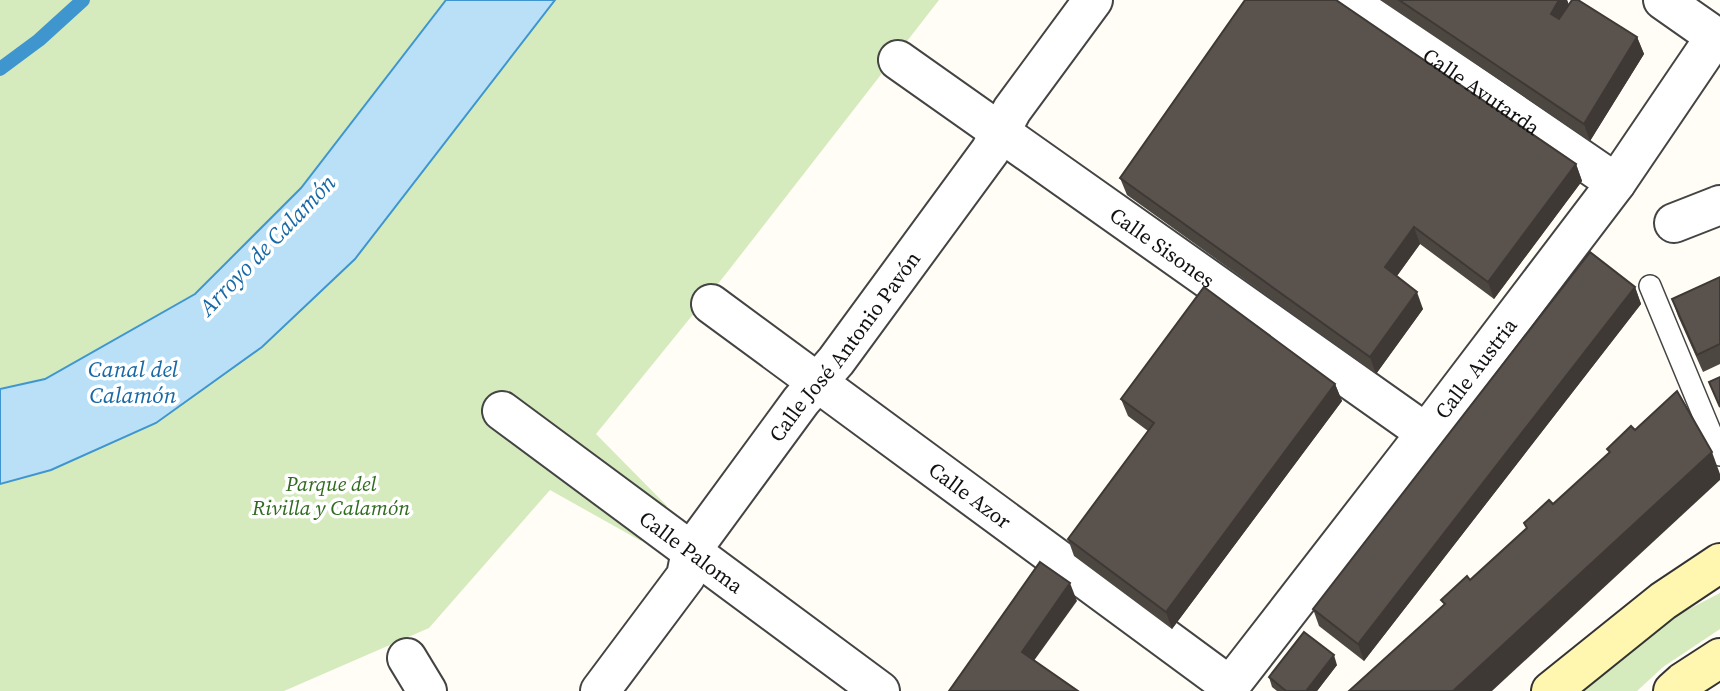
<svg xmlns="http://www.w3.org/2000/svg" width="1720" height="691" viewBox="0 0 1720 691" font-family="'Source Serif 4',serif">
	<rect width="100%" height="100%" fill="#fffdf5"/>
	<g fill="#d5ebbd">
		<path d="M0,0H446L301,188L195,294L45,379L0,389Z"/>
		<path d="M556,0H939L725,275L596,434L667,506C659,519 647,528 641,541L550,490L429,628L284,691H0V484L51,470L156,423L262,347L355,259Z"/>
		<path d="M1720,593V629L1663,667L1637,691H1583L1632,647L1685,611Z"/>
	</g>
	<path fill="#b9e0f7" stroke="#3f96cf" stroke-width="2" d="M446,0H555L355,259L262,347L156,423L51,470L0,484V389L45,379L195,294L301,188Z"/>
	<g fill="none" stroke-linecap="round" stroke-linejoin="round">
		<path stroke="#3f96cf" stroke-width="14" d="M0,69L39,40L83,0"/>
		<g stroke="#444" stroke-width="24">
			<path id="service" d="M1650,286L1720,455"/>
		</g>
		<g stroke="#444" stroke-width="42">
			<g id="minor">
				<path id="s1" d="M1349,0L1616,183"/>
				<path d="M1663,0L1720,40"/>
				<path id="s2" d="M898,60L1426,433"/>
				<path d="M1674,223L1720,205"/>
				<path id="s3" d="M711,304L1230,686"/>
				<path id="s4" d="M502,411L880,691"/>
				<path d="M407,658L427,691"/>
				<path id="s5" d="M600,691L686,576L691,551L801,401L836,361L990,151L1012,110L1093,0"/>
				<path id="s6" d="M1226,691L1426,433L1616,183L1715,37"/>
			</g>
		</g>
		<g stroke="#333" stroke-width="42">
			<g id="secondary">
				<path d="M1551,691L1663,601L1720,563"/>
				<path d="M1673,691L1683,682L1720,658"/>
			</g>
		</g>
		<use href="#service" stroke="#fff" stroke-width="21"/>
		<use href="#minor" stroke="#fff" stroke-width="38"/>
		<use href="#secondary" stroke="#fff6b0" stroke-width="38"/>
	</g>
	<g fill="#4d4742">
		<path d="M1380,0H1567L1569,5L1637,37L1644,54L1590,141Z"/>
		<path d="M1576,164L1582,181L1494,299L1420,244L1397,276L1423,309L1376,374L1127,195L1120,178Z"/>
		<path d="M1720,277V364L1703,372L1678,316L1672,299Z"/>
		<path d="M1635,287L1641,304L1364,661L1319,626L1313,609Z"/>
		<path d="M1335,384L1342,401L1172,629L1074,556L1068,539L1148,431L1128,416L1121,399Z"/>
		<path d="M1337,665L1317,691H1277L1272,687L1269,677Z"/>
	</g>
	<g fill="#3f3936">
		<path d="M1559,0H1567L1570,8L1557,32L1551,14Z"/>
		<path d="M1637,37L1644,54L1590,141L1584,124Z"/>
		<path d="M1576,164L1582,181L1494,299L1488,282Z"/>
		<path d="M1414,227L1420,244L1391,284L1385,267Z"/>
		<path d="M1635,287L1641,304L1364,661L1358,644Z"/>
		<path d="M1417,292L1423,309L1376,374L1370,357Z"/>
		<path d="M1335,384L1342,401L1172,629L1166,612Z"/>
		<path d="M1712,452L1720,474V480L1492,691H1453Z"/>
		<path d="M1070,583L1077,601L1028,669L1022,652Z"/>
		<path d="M1334,655L1337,665L1317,691H1306Z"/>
	</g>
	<g fill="#5a524d" stroke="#3f3936" stroke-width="2">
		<path d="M1245,0H1336L1576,164L1488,282L1414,227L1385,267L1417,292L1370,357L1120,178Z"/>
		<path d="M1399,0H1559L1551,14L1559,19L1572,0H1578L1637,37L1584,124Z"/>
		<path d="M1590,252L1635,287L1358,644L1313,609Z"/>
		<path d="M1720,277V344L1697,355L1672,299Z"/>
		<path d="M1204,287L1335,384L1166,612L1068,539L1154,423L1121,399Z"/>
		<path d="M1720,377V407L1709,382Z"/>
		<path d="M1677,391L1712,452L1453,691H1349L1445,604L1441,600L1467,576L1470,580L1527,528L1524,523L1549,500L1553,504L1610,452L1607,449L1631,426L1635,430Z"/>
		<path d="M1040,562L1070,583L1022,652L1078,691H949Z"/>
		<path d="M1304,632L1334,655L1306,691H1286L1269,677Z"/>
	</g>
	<g text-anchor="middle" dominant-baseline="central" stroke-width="7" stroke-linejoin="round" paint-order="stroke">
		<g font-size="21" fill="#111" stroke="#fff">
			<text stroke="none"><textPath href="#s1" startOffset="161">Calle Avutarda</textPath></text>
			<text stroke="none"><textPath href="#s2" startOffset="324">Calle Sisones</textPath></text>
			<text stroke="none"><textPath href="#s5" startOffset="425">Calle José Antonio Pavón</textPath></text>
			<text stroke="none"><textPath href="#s6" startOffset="408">Calle Austria</textPath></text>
			<text stroke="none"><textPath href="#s3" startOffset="322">Calle Azor</textPath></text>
			<text stroke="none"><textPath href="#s4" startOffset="236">Calle Paloma</textPath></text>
		</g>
		<g font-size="21" font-style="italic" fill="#2f6b1f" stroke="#fff">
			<text x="331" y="483">Parque del<tspan x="331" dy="24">Rivilla y Calamón</tspan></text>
		</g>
		<g font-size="23" font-style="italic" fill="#1768a6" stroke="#fff">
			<text transform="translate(267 245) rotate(-46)">Arroyo de Calamón</text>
			<text x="133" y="369">Canal del<tspan x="133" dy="26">Calamón</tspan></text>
		</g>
	</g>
</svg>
